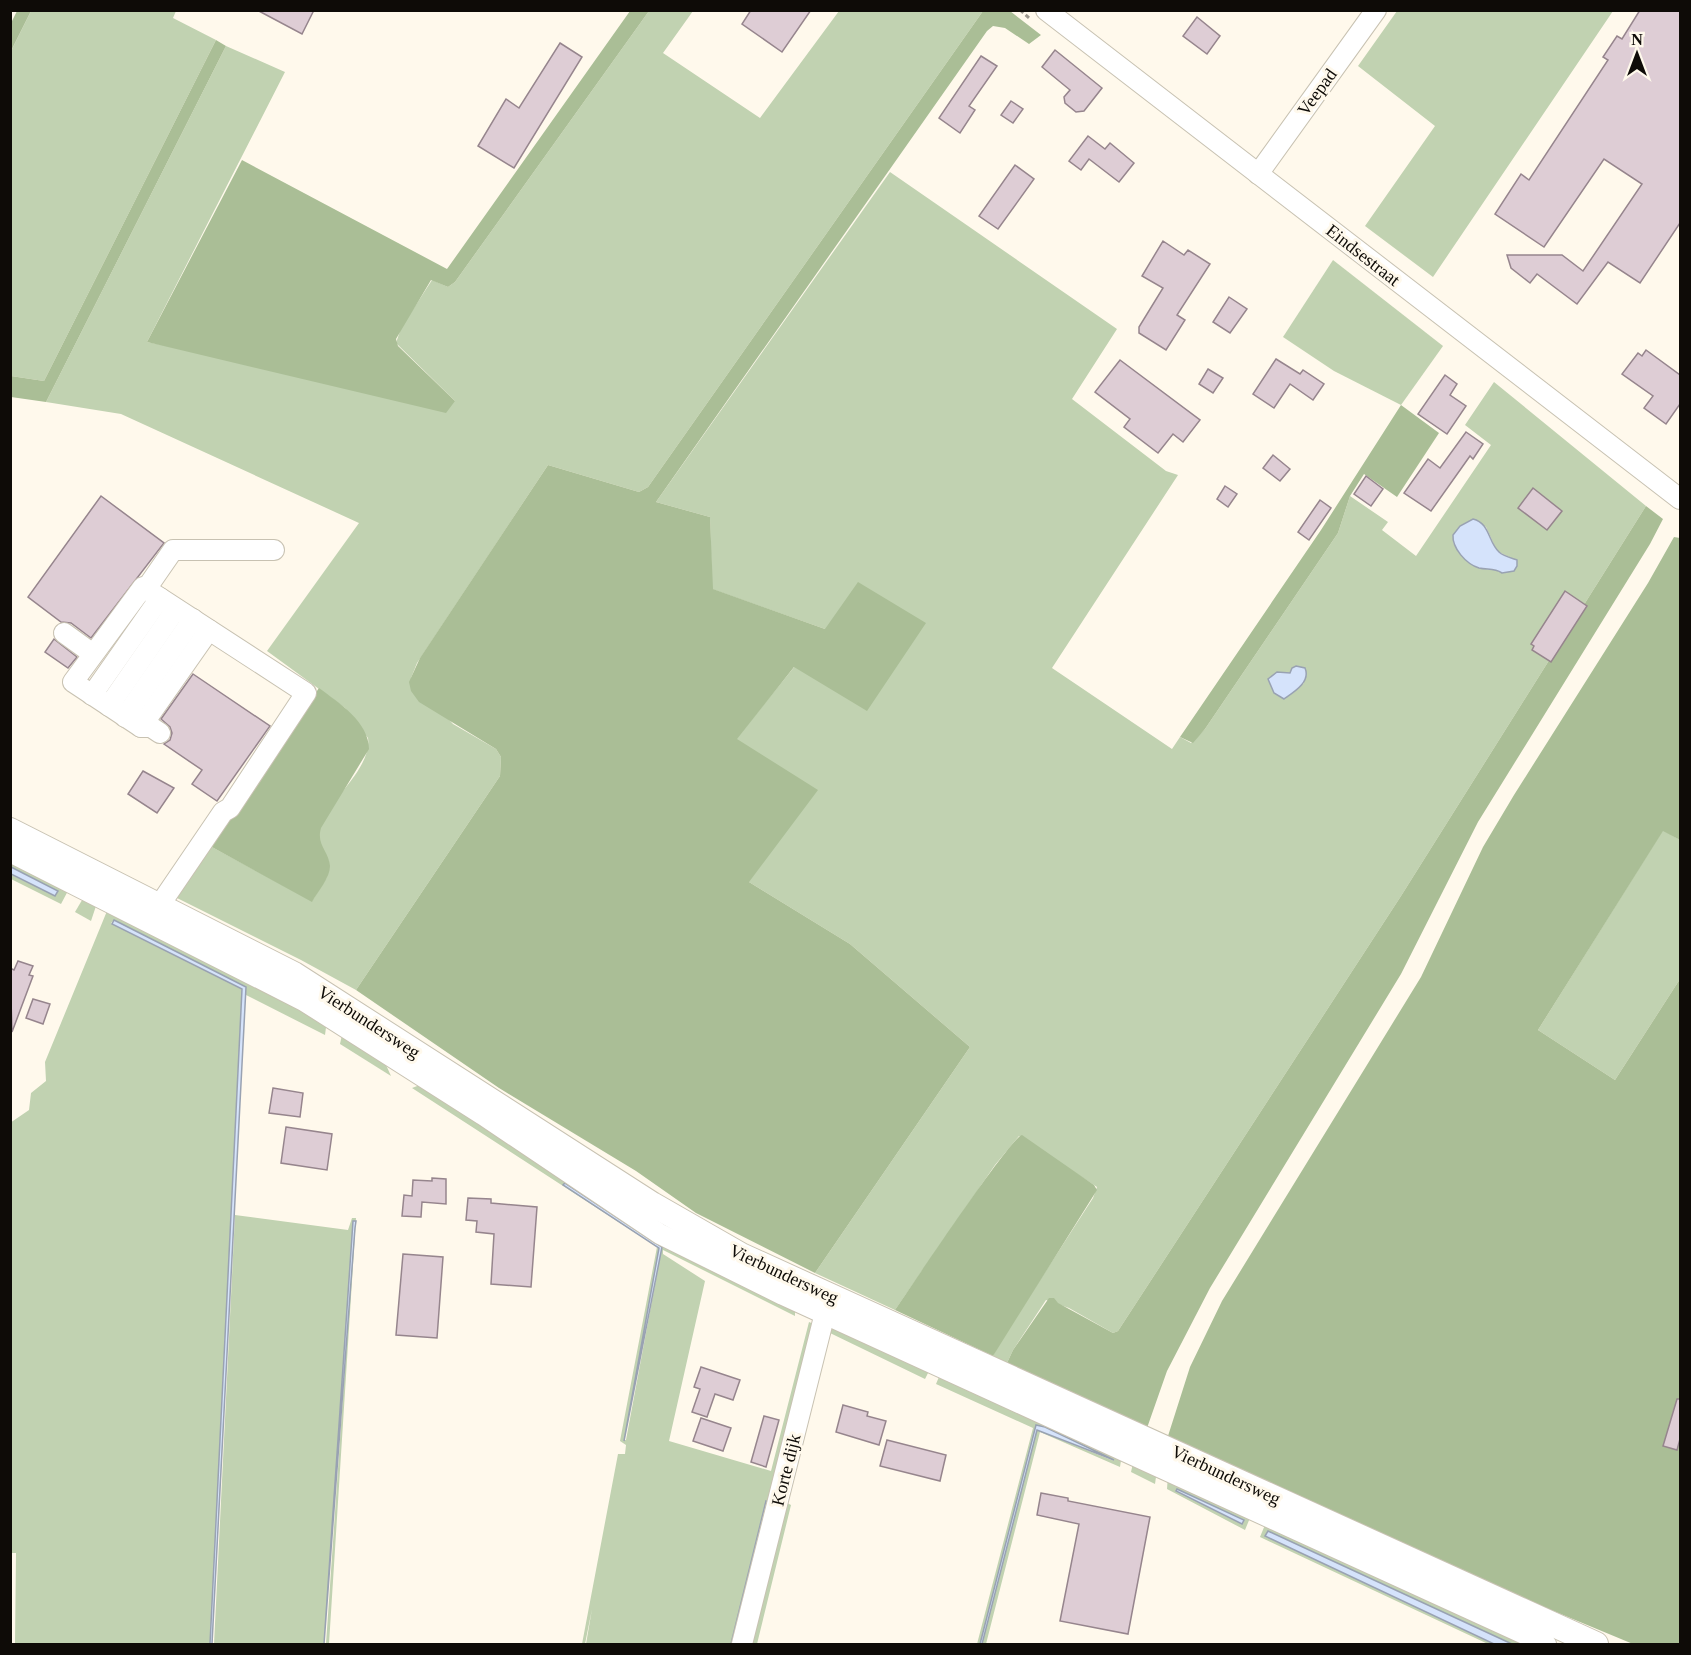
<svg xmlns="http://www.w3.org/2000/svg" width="1691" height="1655" viewBox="0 0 1691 1655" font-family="'Times New Roman',serif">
	<rect width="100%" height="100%" fill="#fff9ec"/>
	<g fill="#c1d2b1" fill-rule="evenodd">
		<path d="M31,11H176L173,18L216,40L44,381L11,376V51Z"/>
		<path d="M649,11H693L663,53L760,118L839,11H983L648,487L639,492L548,465L417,663L411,678L453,724L496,749L501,757L500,776L356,990L301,960L175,897L210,846L312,901L327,877L329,862C326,855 320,849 319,841C313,810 373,773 368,738L345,708L267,651L359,523L121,414L46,402L226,46L285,72L147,342L455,401L396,343L401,328L432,280L448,287L455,282Z"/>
		<path d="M1397,11H1613L1433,277L1365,226L1435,126L1358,66Z"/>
		<path d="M890,172L1117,329L1072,399L1166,471L1178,475L1052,668L1172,749L1180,737L1191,743L1205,729L1338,533L1350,496L1388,522L1382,530L1416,556L1491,445L1465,425L1494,382L1646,506L1401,896L1118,1331L1113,1333L1069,1308L1046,1300L1013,1350L1007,1363L993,1356L998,1345L1093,1198L1097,1187L1019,1136L995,1165L895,1310L815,1273L970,1047L850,944L749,882L736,739L825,629L712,589L710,517L656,502ZM1473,519L1486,527L1497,551L1517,561L1514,571L1502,573L1493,568L1477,567L1454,545C1451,531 1461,525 1473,519ZM1281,672L1290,673L1304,683L1284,698Z"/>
		<path d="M1333,260L1443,346L1401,405L1334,371L1283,337Z"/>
		<path d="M1663,830L1680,840V979L1615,1080L1538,1030Z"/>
		<path d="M11,858L70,887L61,904L11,879L10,874L55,896L58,892L11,867Z"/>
		<path d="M85,895L96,906L91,921L75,912Z"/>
		<path d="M107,911L327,1020L325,1035L244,994V986L114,920L111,923L242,989L210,1644L15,1643L16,1553H10V1123L29,1110L31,1093L46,1081L45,1062Z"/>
		<path d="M343,1030L382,1056L391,1076L340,1044Z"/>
		<path d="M425,1083L795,1305V1316L663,1250V1254L705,1281L669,1441L771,1471L809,1322L816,1325L738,1644H732L769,1502H766L731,1644H586L592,1609L585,1644H582L618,1454H625L626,1445L620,1441L657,1247L412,1088ZM563,1185L659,1243L662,1247L626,1440H624L660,1248Z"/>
		<path d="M235,1215L348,1230L352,1218H356L329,1644H326L355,1221L324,1644H214Z"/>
		<path d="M826,1319L931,1367L925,1379L830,1333L787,1503L791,1505L757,1644H747Z"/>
		<path d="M941,1372L1122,1454L1120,1467L1040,1432L986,1644H982L1037,1430L1114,1461L1046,1427L1036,1425L980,1644H977L1033,1428L936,1384Z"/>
		<path d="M1134,1459L1157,1470L1155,1484L1131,1472Z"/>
		<path d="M1168,1475L1252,1513L1245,1530L1167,1489ZM1177,1489L1244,1520L1242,1524L1176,1491Z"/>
		<path d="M1267,1520L1538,1644H1512L1268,1531L1266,1535L1494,1644H1488L1260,1537Z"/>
	</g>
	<g fill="#aabe96">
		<path d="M17,11H31L11,51V23Z"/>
		<path d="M630,11H649L455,282L448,287L431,280L396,339L398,346L455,401L446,413L147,342L242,160L447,269Z"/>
		<path d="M983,11H1010L1041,35L1029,44L1005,28L993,26L987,31L656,502L710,517L713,589L825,629L858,582L926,623L867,711L794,667L737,739L818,790L749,882L850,944L970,1047L815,1273L696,1213L636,1171L499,1088L356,990L500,776L501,757L496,749L419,702L411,691L409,682L420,658L548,465L639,492L648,487Z"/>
		<path d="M216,40L226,46L46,402L11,397V376L44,381Z"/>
		<path d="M1401,405L1439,433L1397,497L1364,474L1350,496L1338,533L1205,729L1193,743L1180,737L1321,530Z"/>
		<path d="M1646,506L1663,519L1650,544L1478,822L1401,974L1210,1288L1167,1371L1147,1428L1007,1363L1013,1350L1049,1298H1054L1058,1303L1113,1333L1118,1331L1401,896Z"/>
		<path d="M1674,537L1680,538V840L1663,831L1538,1030L1615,1080L1680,979V1644H1633L1474,1578L1168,1436L1190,1367L1222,1301L1421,977L1483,847L1514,795L1648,583Z"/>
		<path d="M319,688C339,703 369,722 369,749L321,828C316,845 329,851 330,866C330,878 318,891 312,902L210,846Z"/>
		<path d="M1022,1135L1094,1185L1097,1190L993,1356L895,1310C911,1287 1009,1139 1022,1135Z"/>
	</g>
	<g fill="#d5e3fb" stroke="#99a2b2" stroke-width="1.5">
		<path d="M1473,519C1490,523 1488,542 1499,552C1503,556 1511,558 1517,560V566L1514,571L1502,573C1494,568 1488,570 1479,568C1466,564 1452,548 1453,535L1460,526Z"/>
		<path d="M1296,666L1305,668C1311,682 1294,692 1284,699L1274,693L1268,679L1277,672L1290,673L1292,668Z"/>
		<path d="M11,867L58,891L55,896L11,874Z"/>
		<path d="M114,920L246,987L212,1644H210L242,989L112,924Z"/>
		<path d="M565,1183L662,1247L624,1441L659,1248L563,1185Z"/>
		<path d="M353,1221H356L355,1228L324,1644Z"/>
		<path d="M1036,1425L1045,1427L1114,1460L1037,1430L982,1644H980Z"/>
		<path d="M1177,1489L1244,1520L1242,1524L1176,1491Z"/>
		<path d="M766,1501L769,1502L731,1644Z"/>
		<path d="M1268,1531L1512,1644H1494L1265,1536Z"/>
	</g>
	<g fill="#decdd5" stroke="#96858d" stroke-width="1.5">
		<path d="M257,10H314L302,34Z"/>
		<path d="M751,10H811L782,52L742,24Z"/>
		<path d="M1640,10H1680V223L1640,283L1608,262L1577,304L1537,274L1530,283L1511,268L1507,255H1562L1583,271L1642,184L1604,159L1544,247L1495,214L1521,174L1529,180L1608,60L1603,57L1617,36L1622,39Z"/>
		<path d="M1197,17L1220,36L1207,54L1183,36Z"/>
		<path d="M560,43L582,57L514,168L478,146L506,99L519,108Z"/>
		<path d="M1055,50L1102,88L1084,111L1076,112L1065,103L1064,97L1070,90L1042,67Z"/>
		<path d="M981,56L997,66L969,106L975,110L960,133L939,118Z"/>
		<path d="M1011,101L1023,109L1013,123L1001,115Z"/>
		<path d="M1088,136L1105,149L1110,143L1134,163L1119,182L1089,159L1081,170L1069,161Z"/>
		<path d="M1015,165L1034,179L998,229L979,216Z"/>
		<path d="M1163,241L1184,255L1188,250L1210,264L1177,315L1185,320L1166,350L1139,333V327L1163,288L1142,276Z"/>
		<path d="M1229,297L1247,309L1230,333L1213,322Z"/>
		<path d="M1646,350L1680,375V404L1666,424L1644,408L1653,396L1622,374L1638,353L1642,356Z"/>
		<path d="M1276,359L1300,374L1303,370L1324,384L1313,400L1290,384L1274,408L1253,394Z"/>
		<path d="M1120,360L1200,420L1183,442L1173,434L1158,453L1124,427L1130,419L1095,392Z"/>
		<path d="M1208,369L1223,378L1213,393L1199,384Z"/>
		<path d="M1445,375L1457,384L1450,395L1466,406L1447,434L1418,414Z"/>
		<path d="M1466,432L1483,444L1473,459L1470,456L1431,511L1404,493L1428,459L1440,468Z"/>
		<path d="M1273,455L1290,469L1280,481L1263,468Z"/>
		<path d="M1366,476L1383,489L1371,506L1354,494Z"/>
		<path d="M1225,486L1237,494L1228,507L1217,499Z"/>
		<path d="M1533,488L1562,511L1547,530L1518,508Z"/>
		<path d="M101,496L164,543L91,638L71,623L61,622L28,597Z"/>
		<path d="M1320,500L1331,508L1309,540L1298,532Z"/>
		<path d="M1565,591L1587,606L1551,662L1532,650L1534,646L1531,644Z"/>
		<path d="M54,639L77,657L68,668L45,652Z"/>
		<path d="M193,674L270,726L217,801L192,784L202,770L164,744L170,740L172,733L170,727L161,719Z"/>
		<path d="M143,771L174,788L157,813L128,794Z"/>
		<path d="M18,961L33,966L29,975L33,976L12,1032L10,968L14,970Z"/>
		<path d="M33,999L50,1004L43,1024L26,1018Z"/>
		<path d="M273,1088L303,1093L300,1117L269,1113Z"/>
		<path d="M286,1127L332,1134L327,1170L281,1163Z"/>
		<path d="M432,1178L446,1179V1204L422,1202L421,1217L402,1216L404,1195L412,1196L413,1180L432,1181Z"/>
		<path d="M468,1198L491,1199V1203L537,1207L531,1287L491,1284L494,1234L476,1232L477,1221L466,1220Z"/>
		<path d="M403,1254L443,1257L437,1338L396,1335Z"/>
		<path d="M701,1367L740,1380L733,1400L715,1394L707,1417L692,1412L700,1389L694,1387Z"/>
		<path d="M1677,1399H1680V1439L1677,1450L1663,1446Z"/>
		<path d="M843,1405L868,1412L867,1416L886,1421L879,1445L836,1432Z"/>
		<path d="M764,1416L779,1420L766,1467L751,1462Z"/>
		<path d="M701,1418L731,1428L723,1451L693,1441Z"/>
		<path d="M887,1440L946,1455L940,1481L880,1466Z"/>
		<path d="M1041,1493L1068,1498V1501L1150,1517L1128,1634L1060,1621L1079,1524L1037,1515Z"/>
	</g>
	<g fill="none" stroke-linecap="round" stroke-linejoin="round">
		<g stroke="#c8c2b2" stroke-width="22">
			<g id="minor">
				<path d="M1046,10L1680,499"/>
				<path d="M1258,174L1376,10"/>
				<path d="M146,589L173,550H274"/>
				<path d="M64,633L93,654"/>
				<path d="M92,695L160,598"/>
				<path d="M109,706L176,609"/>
				<path d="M125,717L193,619"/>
				<path d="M141,727L209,630"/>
				<path d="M10,852L304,1001L483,1115L660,1234L783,1295L1546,1644"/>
				<path d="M159,906L223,812L230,808L306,693L143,587L73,682L141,727H151L160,733"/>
				<path d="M742,1644L828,1301"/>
			</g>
		</g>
		<g stroke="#c8c2b2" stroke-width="26">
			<path id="major" d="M10,830L294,974L652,1204L741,1255L1596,1644"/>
		</g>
		<path stroke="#9c978e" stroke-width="3" stroke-dasharray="4.5 3" stroke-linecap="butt" d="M1020,10L1029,18"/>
		<use href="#minor" stroke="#fff" stroke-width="20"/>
		<use href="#major" stroke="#fff" stroke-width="24"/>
	</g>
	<g text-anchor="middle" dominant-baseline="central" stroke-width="6" stroke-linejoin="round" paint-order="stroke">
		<g font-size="18" fill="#0e0b07" stroke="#fff9ec">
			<text transform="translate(1317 92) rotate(-54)">Veepad</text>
			<text transform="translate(1363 255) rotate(38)">Eindsestraat</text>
			<text transform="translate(369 1022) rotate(33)">Vierbundersweg</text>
			<text transform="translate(784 1274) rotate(25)">Vierbundersweg</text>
			<text transform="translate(786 1470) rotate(-76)">Korte dijk</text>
			<text transform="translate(1226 1475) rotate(25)">Vierbundersweg</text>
		</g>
	</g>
	<rect width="1691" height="1655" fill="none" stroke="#0e0b07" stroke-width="24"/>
	<g transform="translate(1637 54)" stroke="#fff9ec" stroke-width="4.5" paint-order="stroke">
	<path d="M0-4.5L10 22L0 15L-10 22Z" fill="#0e0b07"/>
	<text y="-9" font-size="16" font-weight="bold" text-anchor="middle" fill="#0e0b07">N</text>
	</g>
</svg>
